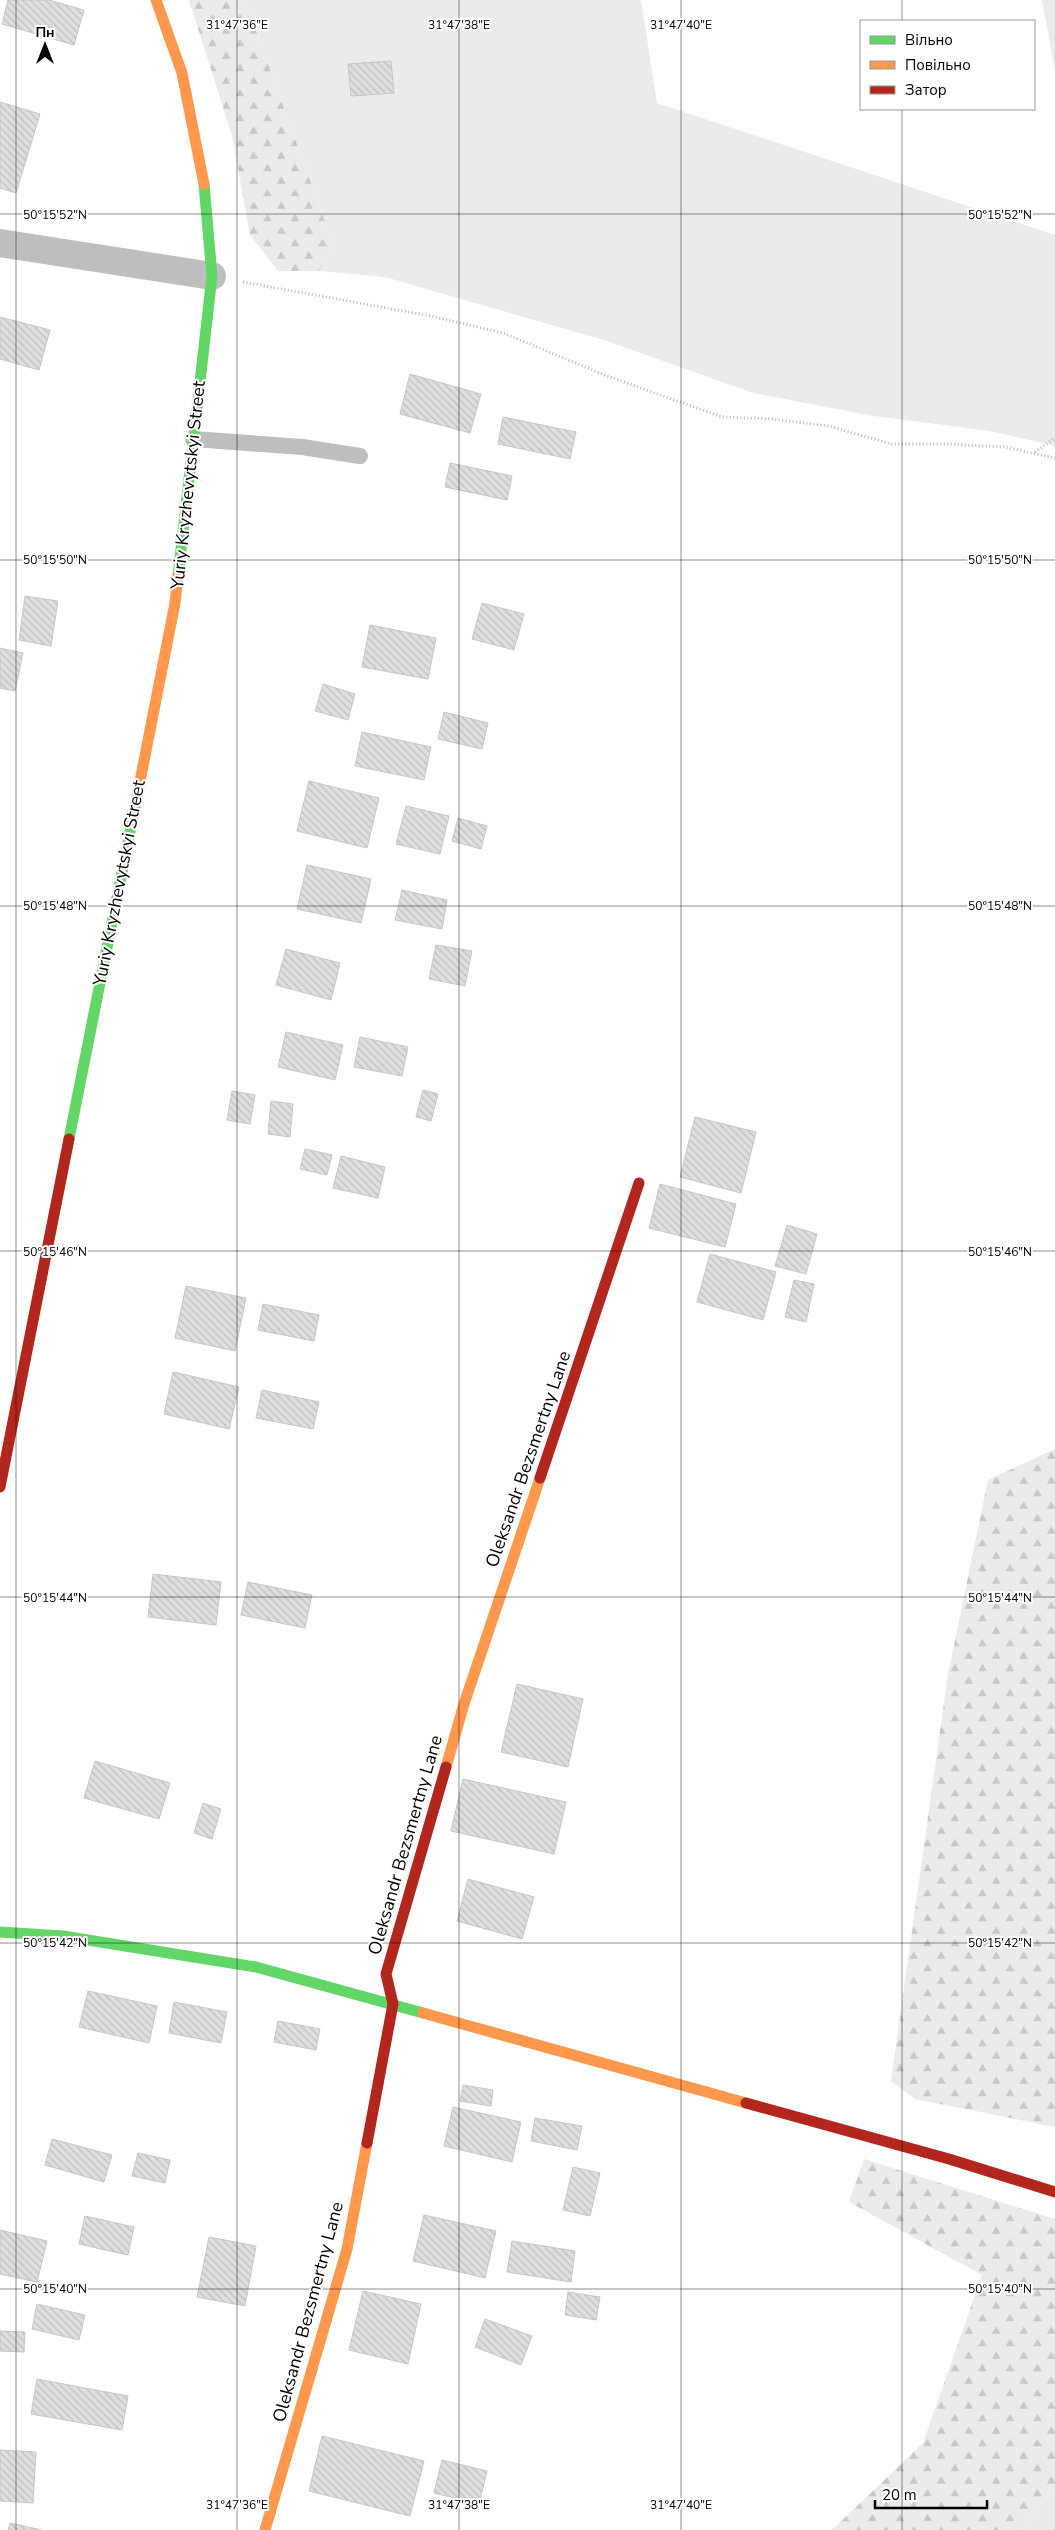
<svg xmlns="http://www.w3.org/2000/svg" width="1055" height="2530" viewBox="0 0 1055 2530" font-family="'Nunito Sans',sans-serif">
	<defs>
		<pattern id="forest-firs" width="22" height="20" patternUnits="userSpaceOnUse" patternTransform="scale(1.25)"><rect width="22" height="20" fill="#ebebeb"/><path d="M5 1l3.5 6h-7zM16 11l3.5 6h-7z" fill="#c8c8c8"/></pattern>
		<pattern id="building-back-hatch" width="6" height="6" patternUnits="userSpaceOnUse" patternTransform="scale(1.25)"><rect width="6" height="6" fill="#dfdfdf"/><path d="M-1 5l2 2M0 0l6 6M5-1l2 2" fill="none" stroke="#bebebe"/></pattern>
	</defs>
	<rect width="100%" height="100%" fill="#fff"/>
	<g fill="#ebebeb">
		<path d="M245,0H641L657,103L1055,235V446L990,431L874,416L753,393L604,340L385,277L319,271L333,244Z"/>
		<path d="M1042,0H1055V71Z"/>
		<path d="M1055,2488V2530H1020Z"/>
	</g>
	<g fill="url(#forest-firs)">
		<path d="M189,0H245L333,244L319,271H278L250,235L232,136Z"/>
		<path d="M1055,1449V2127L915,2099L891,2081L948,1674L988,1480Z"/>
		<path d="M864,2159L1055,2219V2488L1020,2530H832L923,2443L982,2275L849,2202Z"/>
	</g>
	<g fill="url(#building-back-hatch)" stroke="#c6c6c6">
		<path d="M8,0H49L84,10L74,45L2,24Z"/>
		<path d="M391,61L394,93L351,96L348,64Z"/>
		<path d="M0,102L40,114L16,193L0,188Z"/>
		<path d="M0,317L50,330L39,370L0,359Z"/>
		<path d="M410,374L481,394L470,433L400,414Z"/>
		<path d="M503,417L576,432L570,459L498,444Z"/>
		<path d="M450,463L512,476L507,500L445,487Z"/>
		<path d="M25,596L58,601L51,646L19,640Z"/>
		<path d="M482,603L524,614L514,650L472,639Z"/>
		<path d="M370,625L436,638L428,679L362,667Z"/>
		<path d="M0,648L23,653L15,691L0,688Z"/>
		<path d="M323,684L355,694L348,720L315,711Z"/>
		<path d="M444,712L488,723L482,749L438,739Z"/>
		<path d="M362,732L431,747L424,780L355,766Z"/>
		<path d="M309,781L379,798L367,848L297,831Z"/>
		<path d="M406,806L449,816L440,854L396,844Z"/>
		<path d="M458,818L487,826L481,849L452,841Z"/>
		<path d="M307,865L371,879L361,923L297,909Z"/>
		<path d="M402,890L447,900L442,929L395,920Z"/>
		<path d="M436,945L472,951L465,986L429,979Z"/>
		<path d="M286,949L340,963L331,1000L276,985Z"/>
		<path d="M286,1032L343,1045L335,1080L278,1067Z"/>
		<path d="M360,1037L408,1047L402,1076L354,1067Z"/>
		<path d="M423,1090L438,1094L431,1121L416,1117Z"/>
		<path d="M232,1091L255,1095L250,1124L227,1120Z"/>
		<path d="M271,1101L293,1104L290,1137L268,1134Z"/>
		<path d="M695,1117L756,1132L741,1193L680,1177Z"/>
		<path d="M305,1149L332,1155L327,1175L300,1169Z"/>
		<path d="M341,1156L385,1167L378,1198L333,1188Z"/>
		<path d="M660,1184L736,1204L725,1247L649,1228Z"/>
		<path d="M787,1225L817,1234L806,1274L775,1266Z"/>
		<path d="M710,1254L776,1272L763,1320L697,1302Z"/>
		<path d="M794,1280L814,1284L806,1322L785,1317Z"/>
		<path d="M186,1286L246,1298L235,1351L175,1338Z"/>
		<path d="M263,1304L319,1315L314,1341L258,1330Z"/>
		<path d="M173,1372L239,1387L229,1429L164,1414Z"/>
		<path d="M262,1390L319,1402L313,1429L256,1418Z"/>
		<path d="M153,1574L221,1582L216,1625L148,1617Z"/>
		<path d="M248,1582L312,1595L305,1628L241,1615Z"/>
		<path d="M517,1684L583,1699L568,1767L501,1752Z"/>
		<path d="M95,1761L170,1783L159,1819L84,1798Z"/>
		<path d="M463,1779L566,1802L554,1854L451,1831Z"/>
		<path d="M203,1803L221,1809L212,1839L194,1833Z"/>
		<path d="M468,1879L534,1897L522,1939L457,1921Z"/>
		<path d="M88,1991L157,2006L149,2043L79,2027Z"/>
		<path d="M174,2002L227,2012L221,2043L169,2033Z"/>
		<path d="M278,2021L320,2029L316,2050L274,2042Z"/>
		<path d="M463,2085L493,2090L491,2106L460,2101Z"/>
		<path d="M453,2107L521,2122L512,2162L444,2146Z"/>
		<path d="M535,2118L582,2126L577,2150L531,2141Z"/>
		<path d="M52,2139L112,2155L104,2182L45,2165Z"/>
		<path d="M138,2153L170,2160L165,2183L132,2176Z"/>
		<path d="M573,2167L600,2173L590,2216L563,2210Z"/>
		<path d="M424,2215L496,2231L485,2278L413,2261Z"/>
		<path d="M85,2216L134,2227L128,2255L79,2244Z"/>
		<path d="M0,2230L47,2241L37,2282L0,2274Z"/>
		<path d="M209,2237L256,2246L245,2306L197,2297Z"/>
		<path d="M512,2241L575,2251L571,2282L507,2272Z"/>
		<path d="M363,2291L421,2304L408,2364L349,2350Z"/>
		<path d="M568,2292L600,2297L596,2320L565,2315Z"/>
		<path d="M37,2304L85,2315L79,2340L32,2329Z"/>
		<path d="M485,2319L532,2336L521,2365L475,2347Z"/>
		<path d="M0,2331L25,2332L24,2352L0,2351Z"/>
		<path d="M37,2379L128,2396L122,2430L31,2414Z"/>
		<path d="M322,2436L424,2461L410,2516L309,2491Z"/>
		<path d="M0,2450L36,2452L33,2503L0,2501Z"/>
		<path d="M442,2460L487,2471L479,2504L434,2493Z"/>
		<path d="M10,2523L42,2530H8Z"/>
	</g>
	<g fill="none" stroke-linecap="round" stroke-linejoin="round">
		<g stroke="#b9b9b9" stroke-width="3" stroke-dasharray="1 2.5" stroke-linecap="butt">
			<path d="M243,282L431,316L503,333L607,376L722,417L772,419L829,426L891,444H946L1004,447L1055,458"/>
			<path d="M1035,452L1055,438"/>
		</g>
		<path stroke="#bebebe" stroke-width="16" d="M193,439L302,447L360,456"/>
		<path stroke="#bebebe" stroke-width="28" d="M0,243L212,276"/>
		<g stroke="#63d668" stroke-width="11">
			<path d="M178,576L212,276L204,184"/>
			<path d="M69,1139L132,822"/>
			<path d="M0,1932L63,1936L256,1967L423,2013"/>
		</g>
		<g stroke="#ff974d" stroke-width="11">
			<path d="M156,0L182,73L204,184"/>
			<path d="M132,822L175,603L178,576"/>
			<path d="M446,1767L464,1704L540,1478"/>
			<path d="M423,2013L746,2103"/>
			<path d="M265,2530L347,2249L367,2143"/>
		</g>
		<g stroke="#b3261e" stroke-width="11">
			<path d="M540,1478L639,1183"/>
			<path d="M0,1487L69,1139"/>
			<path d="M746,2103L949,2159L1055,2192"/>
			<path d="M367,2143L393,2004L386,1974L446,1767"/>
		</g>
	</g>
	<path fill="none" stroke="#000" stroke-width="1" stroke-opacity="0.45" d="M16,0V2530M237,0V2530M459,0V2530M681,0V2530M902,0V21M902,109V2530M0,214H1055M0,560H1055M0,906H1055M0,1251H1055M0,1597H1055M0,1943H1055M0,2289H1055"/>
	<g text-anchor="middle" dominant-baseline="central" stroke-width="4" stroke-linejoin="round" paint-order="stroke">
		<g font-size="18" fill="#000" stroke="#fff">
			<text transform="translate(188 485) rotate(-84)">Yuriy Kryzhevytskyi Street</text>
			<text transform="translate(119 883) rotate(-79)">Yuriy Kryzhevytskyi Street</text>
			<text transform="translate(528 1459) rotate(-71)">Oleksandr Bezsmertny Lane</text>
			<text transform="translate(405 1845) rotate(-74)">Oleksandr Bezsmertny Lane</text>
			<text transform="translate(308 2312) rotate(-75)">Oleksandr Bezsmertny Lane</text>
		</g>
	</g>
	<g font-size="12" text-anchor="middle" fill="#000" stroke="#fff" stroke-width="4" stroke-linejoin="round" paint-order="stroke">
		<text x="237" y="29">31°47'36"E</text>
		<text x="459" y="29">31°47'38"E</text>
		<text x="681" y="29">31°47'40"E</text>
		<text x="55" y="219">50°15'52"N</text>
		<text x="1000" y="219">50°15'52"N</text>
		<text x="55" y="564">50°15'50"N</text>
		<text x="1000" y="564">50°15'50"N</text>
		<text x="55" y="910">50°15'48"N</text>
		<text x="1000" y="910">50°15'48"N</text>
		<text x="55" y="1256">50°15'46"N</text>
		<text x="1000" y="1256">50°15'46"N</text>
		<text x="55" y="1602">50°15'44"N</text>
		<text x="1000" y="1602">50°15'44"N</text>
		<text x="55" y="1947">50°15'42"N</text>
		<text x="1000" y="1947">50°15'42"N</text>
		<text x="55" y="2293">50°15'40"N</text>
		<text x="1000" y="2293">50°15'40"N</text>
		<text x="237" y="2509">31°47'36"E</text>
		<text x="459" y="2509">31°47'38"E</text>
		<text x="681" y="2509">31°47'40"E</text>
	</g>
	<rect x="860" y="20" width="175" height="90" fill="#ffffff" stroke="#999999"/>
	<rect x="870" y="36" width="25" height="8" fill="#63d668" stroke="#999999"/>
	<text x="905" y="45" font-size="15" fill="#000000">Вільно</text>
	<rect x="870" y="61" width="25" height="8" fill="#ff974d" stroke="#999999"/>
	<text x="905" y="70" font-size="15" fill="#000000">Повільно</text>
	<rect x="870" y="86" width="25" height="8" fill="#b3261e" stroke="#999999"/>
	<text x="905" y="95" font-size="15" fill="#000000">Затор</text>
	<g transform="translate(45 45)" stroke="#ffffff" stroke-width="4" paint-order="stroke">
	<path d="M0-4L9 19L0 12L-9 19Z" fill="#000000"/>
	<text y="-8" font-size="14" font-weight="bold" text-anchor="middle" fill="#000000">Пн</text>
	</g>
	<path d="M875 2500v8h112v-8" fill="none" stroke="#000000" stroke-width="2.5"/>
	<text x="882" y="2500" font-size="15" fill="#000000" stroke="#ffffff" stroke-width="4" paint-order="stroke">20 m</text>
</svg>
